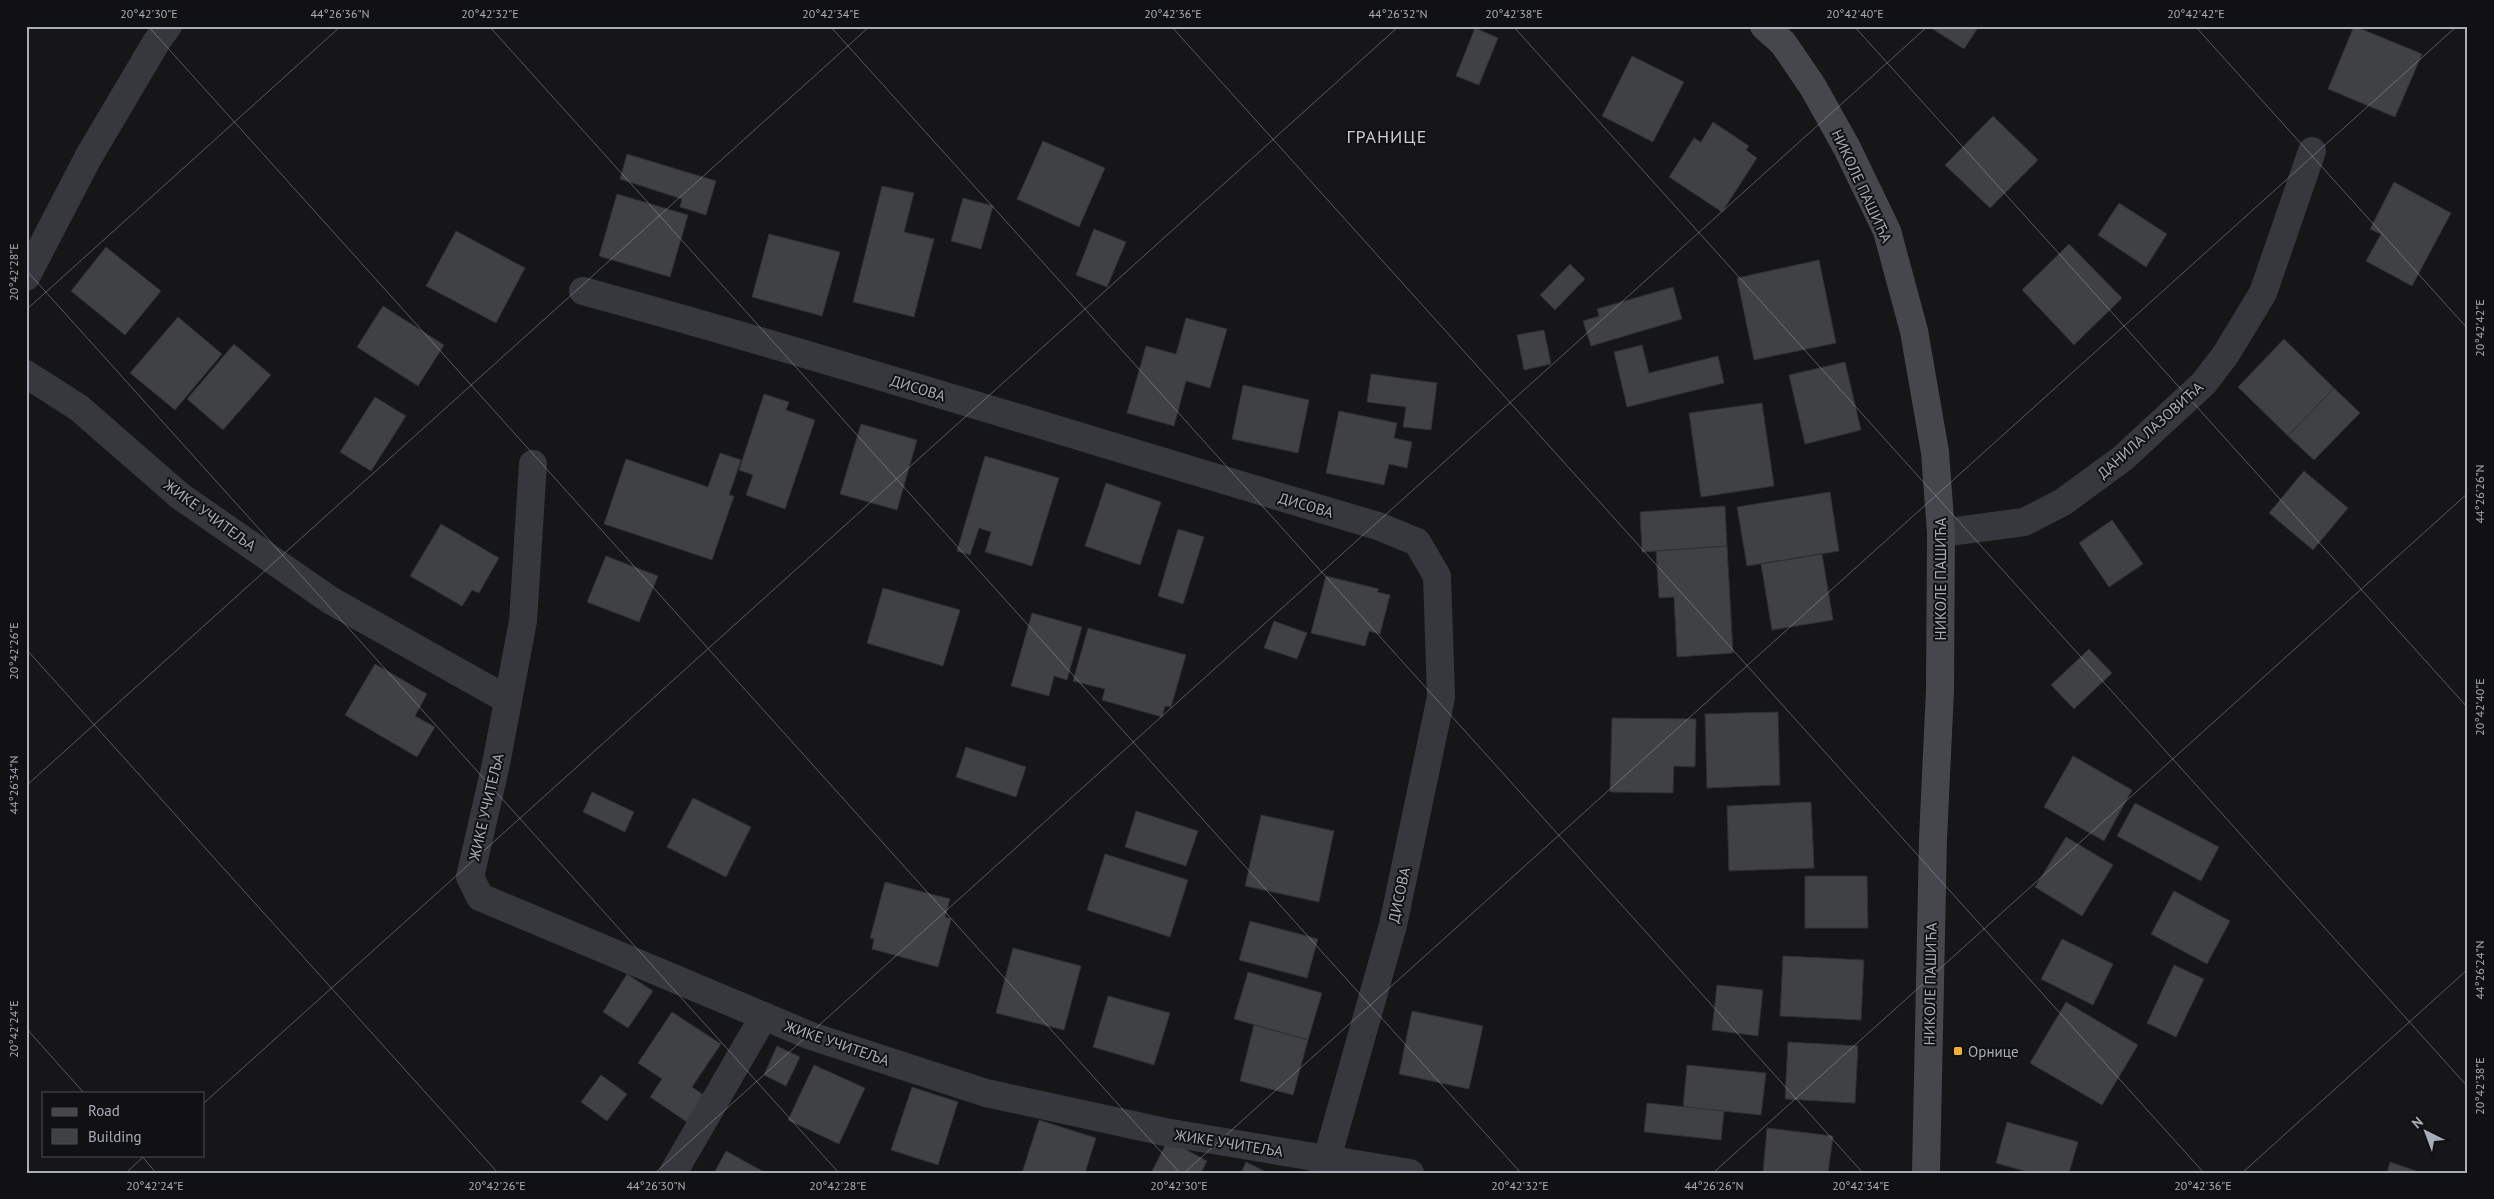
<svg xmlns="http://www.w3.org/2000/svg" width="2494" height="1199" viewBox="0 0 2494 1199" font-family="'PT Sans',sans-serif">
	<rect width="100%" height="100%" fill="#161618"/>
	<g fill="#404145" stroke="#303034">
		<path d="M1928,26H1979L1964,49Z"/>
		<path d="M2354,26L2422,54L2395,117L2328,89Z"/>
		<path d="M1475,28L1498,38L1479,85L1456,76Z"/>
		<path d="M1632,56L1684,82L1653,142L1602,116Z"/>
		<path d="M1993,116L2038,160L1990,208L1945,165Z"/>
		<path d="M1713,122L1749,146L1746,150L1757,158L1722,212L1669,177L1694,138L1701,142Z"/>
		<path d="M1043,141L1105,168L1079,227L1017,199Z"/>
		<path d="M627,154L716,181L706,215L680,207L682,199L620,179Z"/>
		<path d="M2394,182L2451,213L2412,286L2366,261L2381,234L2370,229Z"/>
		<path d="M882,186L914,193L904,232L934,239L914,317L853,302Z"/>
		<path d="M617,194L688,215L670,277L599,256Z"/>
		<path d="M963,198L993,206L981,249L951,241Z"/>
		<path d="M2119,203L2167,234L2146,267L2098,235Z"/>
		<path d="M1094,229L1126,242L1107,287L1076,275Z"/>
		<path d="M456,231L525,268L496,323L426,286Z"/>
		<path d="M769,234L840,252L822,316L752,297Z"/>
		<path d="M2069,244L2122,298L2074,345L2022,290Z"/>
		<path d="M106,247L161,291L125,335L71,291Z"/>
		<path d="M1819,260L1836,343L1754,360L1737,278Z"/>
		<path d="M1570,264L1585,279L1555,310L1540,295Z"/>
		<path d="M1673,287L1682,319L1591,346L1583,321L1599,316L1597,309Z"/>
		<path d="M383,306L444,345L418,386L357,347Z"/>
		<path d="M178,317L222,354L175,410L130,373Z"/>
		<path d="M1186,318L1227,329L1210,388L1186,381L1174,426L1127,413L1146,346L1176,354Z"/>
		<path d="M1544,330L1551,364L1524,370L1517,335Z"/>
		<path d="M2284,339L2334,388L2288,436L2238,387Z"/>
		<path d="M234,344L271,375L223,430L187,399Z"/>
		<path d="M1642,345L1649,373L1718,356L1724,383L1627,407L1614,352Z"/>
		<path d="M1845,362L1861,430L1805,444L1789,375Z"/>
		<path d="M1371,374L1437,383L1431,430L1403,427L1406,407L1367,402Z"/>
		<path d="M1243,385L1309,400L1298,453L1232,439Z"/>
		<path d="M2334,388L2360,413L2314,460L2288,436Z"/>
		<path d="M764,394L789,402L786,410L815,420L785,509L746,495L753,475L739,470Z"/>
		<path d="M375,397L406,416L371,471L340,452Z"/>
		<path d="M1762,403L1774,486L1701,497L1689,413Z"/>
		<path d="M1339,411L1397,423L1394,438L1412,442L1407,468L1389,464L1384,485L1326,473Z"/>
		<path d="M861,424L917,440L897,510L840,494Z"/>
		<path d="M720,453L741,460L729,495L734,496L712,560L604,524L626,459L708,487Z"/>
		<path d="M985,456L1059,478L1032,566L985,552L991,532L979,528L970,555L957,551Z"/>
		<path d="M2304,471L2348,508L2313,550L2269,513Z"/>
		<path d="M1106,483L1161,502L1140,565L1085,546Z"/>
		<path d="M1830,492L1839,551L1747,566L1737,507Z"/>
		<path d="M1725,506L1727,546L1642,552L1640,512Z"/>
		<path d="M2112,520L2143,564L2109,587L2079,543Z"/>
		<path d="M441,524L499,558L479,593L472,590L462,606L410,576Z"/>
		<path d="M1178,529L1204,537L1183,604L1158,596Z"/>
		<path d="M1727,546L1733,653L1677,657L1674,597L1659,598L1656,551Z"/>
		<path d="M1822,554L1833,620L1772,630L1761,564Z"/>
		<path d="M606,556L658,576L639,622L587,602Z"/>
		<path d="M1326,576L1379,589L1377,592L1390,595L1380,634L1369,631L1365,646L1311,633Z"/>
		<path d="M883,588L960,610L943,666L867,643Z"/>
		<path d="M1032,613L1082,627L1067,680L1054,676L1049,696L1011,686Z"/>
		<path d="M1274,621L1307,633L1297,659L1264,648Z"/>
		<path d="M1088,628L1186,655L1171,707L1165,706L1162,717L1102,700L1105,689L1073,681Z"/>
		<path d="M2089,649L2112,673L2074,709L2051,685Z"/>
		<path d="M375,664L427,694L415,716L435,727L417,757L345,715Z"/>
		<path d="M1778,712L1780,785L1707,788L1705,714Z"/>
		<path d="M1612,718L1696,719L1695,767L1674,766L1673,793L1610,792Z"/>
		<path d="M966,747L1026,767L1016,797L956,777Z"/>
		<path d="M2073,756L2132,790L2104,841L2044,807Z"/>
		<path d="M592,792L634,812L625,832L583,812Z"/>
		<path d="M693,798L751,827L726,877L667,847Z"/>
		<path d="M1811,802L1814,868L1729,871L1727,806Z"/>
		<path d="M2135,803L2219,847L2201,881L2117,836Z"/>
		<path d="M1136,811L1198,831L1186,866L1125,847Z"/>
		<path d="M1261,815L1334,831L1319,902L1245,886Z"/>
		<path d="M2066,837L2113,865L2082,916L2035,887Z"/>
		<path d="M1105,854L1188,880L1170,937L1087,910Z"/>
		<path d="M1805,876H1867L1868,928H1805Z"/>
		<path d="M885,882L950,899L945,917L951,919L938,967L872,949L874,939L870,938Z"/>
		<path d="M2174,891L2230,921L2207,964L2151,934Z"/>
		<path d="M1250,921L1318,939L1307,978L1239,960Z"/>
		<path d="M2062,939L2113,964L2093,1005L2041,979Z"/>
		<path d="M1013,948L1081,966L1064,1030L996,1013Z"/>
		<path d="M1783,956L1864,960L1861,1020L1780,1016Z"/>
		<path d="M2174,965L2204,979L2176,1037L2147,1023Z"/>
		<path d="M1248,972L1322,993L1308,1040L1234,1019Z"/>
		<path d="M627,974L653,991L628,1028L603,1012Z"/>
		<path d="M1717,985L1763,990L1758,1036L1712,1030Z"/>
		<path d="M1108,996L1170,1013L1154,1065L1093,1047Z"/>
		<path d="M2066,1002L2138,1045L2102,1105L2030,1063Z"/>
		<path d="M1412,1011L1483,1026L1469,1089L1399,1074Z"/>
		<path d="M672,1012L721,1044L692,1087L708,1098L690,1124L650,1097L662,1079L638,1063Z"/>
		<path d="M1254,1025L1308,1040L1293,1095L1240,1081Z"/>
		<path d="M1788,1042L1858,1046L1855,1103L1785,1099Z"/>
		<path d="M777,1046L800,1057L786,1086L764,1075Z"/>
		<path d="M814,1065L865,1088L839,1144L788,1120Z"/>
		<path d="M1687,1065L1766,1073L1761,1115L1683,1107Z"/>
		<path d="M601,1075L627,1094L607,1121L581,1102Z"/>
		<path d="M912,1087L958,1102L938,1165L891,1150Z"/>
		<path d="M1647,1103L1724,1111L1721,1140L1644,1132Z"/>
		<path d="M1039,1120L1096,1138L1085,1173H1022Z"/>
		<path d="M2007,1122L2078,1142L2069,1173H2031L1996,1163Z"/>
		<path d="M1767,1128L1833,1136L1828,1173H1763Z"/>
		<path d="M1168,1140L1207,1161L1201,1173H1151Z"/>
		<path d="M726,1151L766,1173H714Z"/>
		<path d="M1246,1162L1268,1173H1241Z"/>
		<path d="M2390,1162L2422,1173H2387Z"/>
	</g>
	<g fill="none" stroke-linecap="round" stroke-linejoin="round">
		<g stroke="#37383d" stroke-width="28">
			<path d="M26,277L89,156L157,41L168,26"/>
			<path d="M583,291C849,364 1113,448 1378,526L1417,542L1437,576L1441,697L1393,925L1323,1173"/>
			<path d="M26,374L79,408L180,496L330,600L508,700"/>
			<path d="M533,464L523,621L496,764L470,877L480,897L811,1036L986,1093L1165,1132L1410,1173"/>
			<path d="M1941,533L2024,522L2063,502L2123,458L2204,383L2226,354L2263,293L2312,151"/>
			<path d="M673,1173L764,1016"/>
		</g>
		<path stroke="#45474d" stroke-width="28" d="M1764,26L1783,43L1813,87L1847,148L1887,231L1914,331L1935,452L1941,533L1940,690L1933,839L1926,1173"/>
	</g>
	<path fill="none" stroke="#a8adb8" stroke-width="1" stroke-opacity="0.45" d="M148,26L1180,1173M489,26L1521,1173M830,26L1863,1173M1171,26L2204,1173M1513,26L2468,1087M1854,26L2468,708M2195,26L2468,329M26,270L839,1173M26,310L341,26M26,649L498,1173M26,786L870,26M26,1028L84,1093M204,1103L1399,26M141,1155L156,1173M126,1173L145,1155M655,1173L1928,26M1184,1173L2457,26M1713,1173L2468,493M2242,1173L2468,969"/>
	<rect fill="#f2b134" stroke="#111113" stroke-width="2" x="1953" y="1046" width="10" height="10" rx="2.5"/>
	<g text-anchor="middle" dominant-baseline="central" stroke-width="4" stroke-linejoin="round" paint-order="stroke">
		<g font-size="15" fill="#a8adb8" stroke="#111113">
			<text transform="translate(1862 186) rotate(65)">НИКОЛЕ ПАШИЋА</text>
			<text transform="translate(918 388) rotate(17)">ДИСОВА</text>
			<text transform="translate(2150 430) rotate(-42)">ДАНИЛА ЛАЗОВИЋА</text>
			<text transform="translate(1306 505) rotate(16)">ДИСОВА</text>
			<text transform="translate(210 515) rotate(36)">ЖИКЕ УЧИТЕЉА</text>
			<text transform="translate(1940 579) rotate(-90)">НИКОЛЕ ПАШИЋА</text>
			<text transform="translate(486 807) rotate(-77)">ЖИКЕ УЧИТЕЉА</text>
			<text transform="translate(1399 895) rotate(-78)">ДИСОВА</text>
			<text transform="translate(1930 984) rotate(-89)">НИКОЛЕ ПАШИЋА</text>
			<text transform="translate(837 1043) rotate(19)">ЖИКЕ УЧИТЕЉА</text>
			<text transform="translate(1229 1143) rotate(9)">ЖИКЕ УЧИТЕЉА</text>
		</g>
		<g font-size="15" fill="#a8adb8" stroke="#111113" text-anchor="start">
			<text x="1968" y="1051">Орнице</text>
		</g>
		<g font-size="18" letter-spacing="1" fill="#c9ccd4" stroke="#111113">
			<text x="1387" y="136">ГРАНИЦЕ</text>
		</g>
	</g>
	<rect width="2494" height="1199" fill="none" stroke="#111113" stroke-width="55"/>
	<rect x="42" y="1092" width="162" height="65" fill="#111113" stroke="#4d4f55"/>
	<rect x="52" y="1108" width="25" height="8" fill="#45474d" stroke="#4d4f55"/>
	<text x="88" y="1116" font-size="15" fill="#a8adb8">Road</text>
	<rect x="52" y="1129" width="25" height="15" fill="#404145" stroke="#4d4f55"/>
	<text x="88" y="1142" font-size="15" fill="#a8adb8">Building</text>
	<g transform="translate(2426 1132) rotate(318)" stroke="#111113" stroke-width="4" paint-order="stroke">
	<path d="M0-4L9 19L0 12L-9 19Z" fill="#a8adb8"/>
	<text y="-8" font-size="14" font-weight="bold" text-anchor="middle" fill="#a8adb8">N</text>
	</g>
	<rect x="28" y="28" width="2438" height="1144" fill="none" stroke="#a8adb8" stroke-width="2"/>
	<g font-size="12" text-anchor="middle" fill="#a8adb8">
		<text x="149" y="18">20°42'30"E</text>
		<text x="340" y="18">44°26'36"N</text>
		<text x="490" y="18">20°42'32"E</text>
		<text x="831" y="18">20°42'34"E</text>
		<text x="1173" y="18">20°42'36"E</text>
		<text x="1398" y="18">44°26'32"N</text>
		<text x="1514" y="18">20°42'38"E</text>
		<text x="1855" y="18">20°42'40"E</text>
		<text x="2196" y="18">20°42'42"E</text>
		<text transform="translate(14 272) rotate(-90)" y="4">20°42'28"E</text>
		<text transform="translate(2480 328) rotate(-90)" y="4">20°42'42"E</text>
		<text transform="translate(2480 494) rotate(-90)" y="4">44°26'26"N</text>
		<text transform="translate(14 651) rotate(-90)" y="4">20°42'26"E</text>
		<text transform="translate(2480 707) rotate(-90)" y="4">20°42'40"E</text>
		<text transform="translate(14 785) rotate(-90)" y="4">44°26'34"N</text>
		<text transform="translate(2480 970) rotate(-90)" y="4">44°26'24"N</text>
		<text transform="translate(14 1029) rotate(-90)" y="4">20°42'24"E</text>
		<text transform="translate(2480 1086) rotate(-90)" y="4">20°42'38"E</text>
		<text x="155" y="1190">20°42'24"E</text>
		<text x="497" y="1190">20°42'26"E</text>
		<text x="656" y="1190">44°26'30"N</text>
		<text x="838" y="1190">20°42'28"E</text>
		<text x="1179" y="1190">20°42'30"E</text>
		<text x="1520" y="1190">20°42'32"E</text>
		<text x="1714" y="1190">44°26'26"N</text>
		<text x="1861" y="1190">20°42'34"E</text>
		<text x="2203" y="1190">20°42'36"E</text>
	</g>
</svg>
